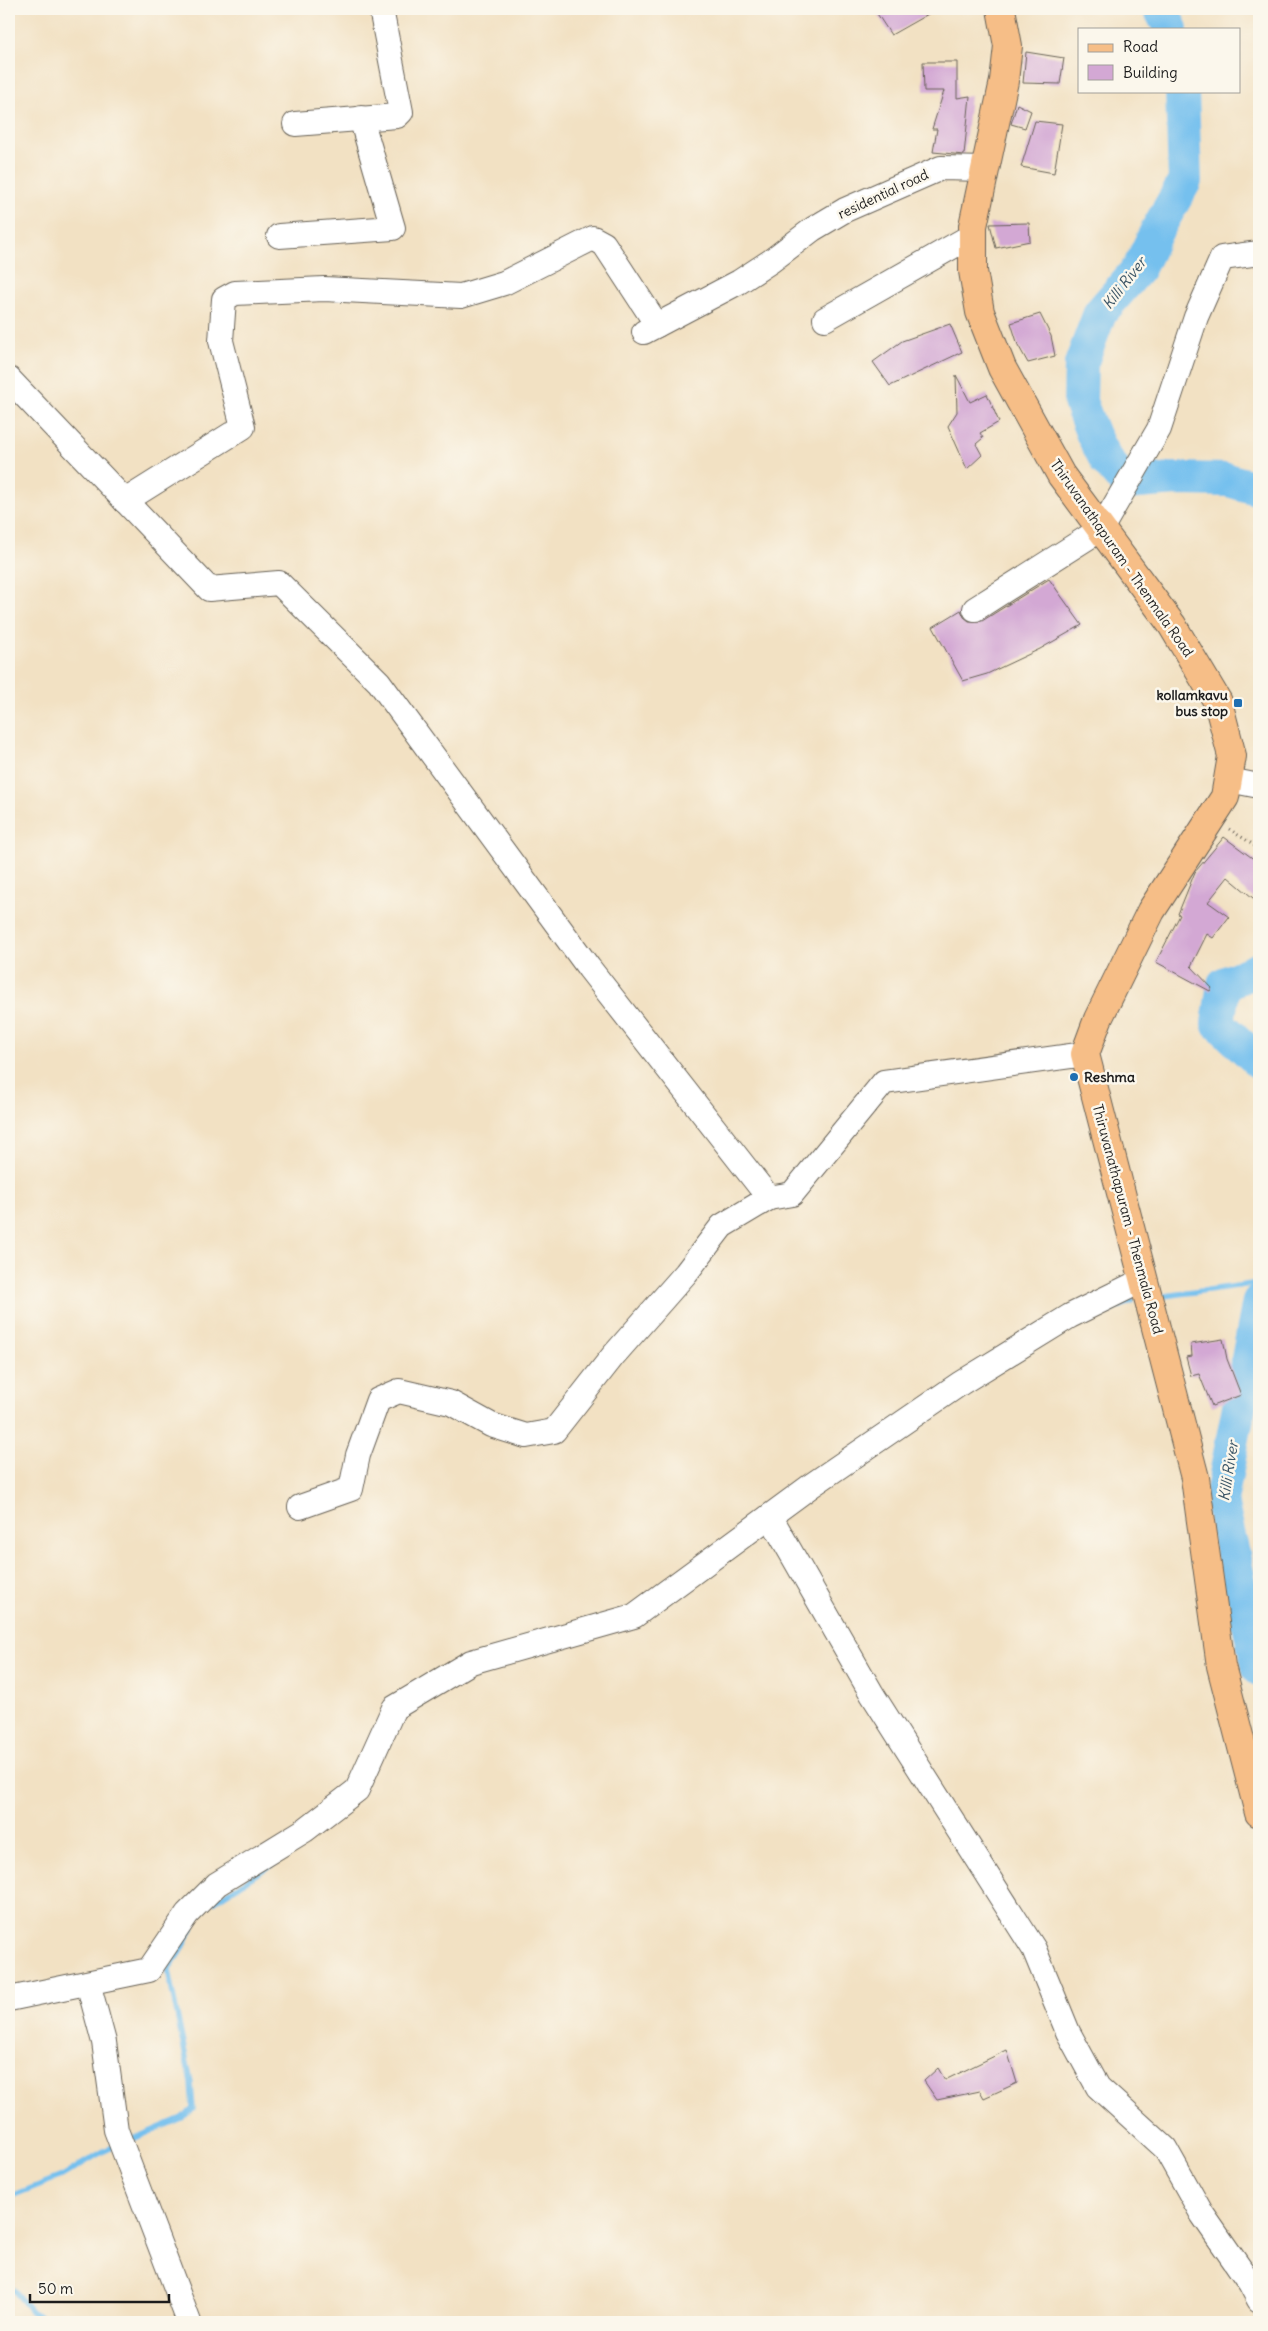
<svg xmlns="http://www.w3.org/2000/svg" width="1268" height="2331" viewBox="0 0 1268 2331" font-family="Delius,sans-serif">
	<rect width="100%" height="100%" fill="#fbf7ec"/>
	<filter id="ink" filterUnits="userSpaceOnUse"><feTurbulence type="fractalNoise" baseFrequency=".02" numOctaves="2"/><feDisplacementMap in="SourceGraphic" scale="10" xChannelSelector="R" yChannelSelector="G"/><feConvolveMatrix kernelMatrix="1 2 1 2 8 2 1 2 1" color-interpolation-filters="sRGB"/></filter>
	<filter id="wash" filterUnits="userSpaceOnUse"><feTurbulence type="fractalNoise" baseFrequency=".0096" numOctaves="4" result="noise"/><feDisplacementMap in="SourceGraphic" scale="20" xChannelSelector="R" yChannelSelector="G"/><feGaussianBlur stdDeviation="1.12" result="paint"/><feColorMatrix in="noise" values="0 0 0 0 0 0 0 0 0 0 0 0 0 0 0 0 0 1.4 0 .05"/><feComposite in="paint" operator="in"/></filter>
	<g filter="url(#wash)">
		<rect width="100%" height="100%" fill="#f2e1c3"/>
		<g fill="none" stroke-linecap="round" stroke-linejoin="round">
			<g stroke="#74c0ee" stroke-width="5.5">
				<path d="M1165,1296L1259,1283"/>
				<path d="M1093,1318L1132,1301"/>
				<path d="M215,1901L300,1846"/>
				<path d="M126,2142L182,2118L193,2109L191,2083L168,1970L184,1946L195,1921"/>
				<path d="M9,2197L62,2176L102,2152L117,2145"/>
				<path d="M9,2284L32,2312L51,2322"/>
			</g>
			<g stroke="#74c0ee" stroke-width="34">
				<path d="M1160,9L1171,29"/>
				<path d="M1182,91L1185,181L1157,230L1139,268L1100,313L1081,364L1080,402L1093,435L1106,460L1126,483L1177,479L1228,480L1259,489"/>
				<path d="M1259,969L1224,984L1218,1023L1259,1062"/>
				<path d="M1259,1301L1221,1501L1259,1669"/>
			</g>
		</g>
		<g id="blocks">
			<g fill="#d3a8d4">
				<path d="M874,9H937L891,35Z"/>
				<path d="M1026,52L1064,58L1060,84L1023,83Z"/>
				<path d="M923,62H957V98L970,96L964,155L933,152L937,129H932L944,91H924Z"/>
				<path d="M1017,104L1031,111L1025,128L1011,124Z"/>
				<path d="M1035,121L1062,124L1054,173L1021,167Z"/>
				<path d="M1029,223L1030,241L996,248L990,224Z"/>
				<path d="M1040,314L1051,336L1055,356L1028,363L1018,345L1011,323Z"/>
				<path d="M950,324L962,352L890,386L873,362L902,341Z"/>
				<path d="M956,375L970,402L987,394L999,422L980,433L983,438L976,444L982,455L967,469L948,426L957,412Z"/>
				<path d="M1049,579L1082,625L1040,649L987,674L963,681L933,627L961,610L964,617L969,621H982Z"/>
				<path d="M1224,837L1259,863V903L1228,877L1208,902L1229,917L1213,938L1207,934L1191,966L1212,988L1210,991L1156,962L1180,915L1178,914L1195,872Z"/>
				<path d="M1223,1339L1227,1359L1241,1395L1212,1406L1199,1374L1191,1376L1186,1357L1192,1356L1191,1344Z"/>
				<path d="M1007,2050L1017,2083L984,2098L980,2091L937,2100L924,2081L938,2068L945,2080Z"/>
			</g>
		</g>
	</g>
	<g filter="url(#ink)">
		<use href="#blocks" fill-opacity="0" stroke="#676156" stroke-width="1"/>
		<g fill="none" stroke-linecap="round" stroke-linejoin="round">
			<g stroke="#676156" stroke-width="26">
				<g id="minor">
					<path d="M295,124L397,116L401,112L381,9"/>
					<path d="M279,236L393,228L361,118"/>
					<path d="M825,319L973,235"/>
					<path d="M644,332L739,282L771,261L813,229L845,210L941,168L986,169"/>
					<path d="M9,379L209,589L279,583L379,682L589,968L769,1198L792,1194L884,1082L1085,1054"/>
					<path d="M125,501L243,427L221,341L224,299L235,293L324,289L461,296L504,283L593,238L604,244L657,325"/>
					<path d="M975,609L1101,529L1159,429L1196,317L1222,258L1259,253"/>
					<path d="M1229,780L1259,786"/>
					<path d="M300,1507L351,1489L358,1455L378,1400L399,1391L451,1403L491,1425L526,1436L554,1431L613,1356L686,1273L722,1226L769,1198"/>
					<path d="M770,1516L872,1694L1034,1949L1068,2032L1098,2087L1165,2148L1202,2214L1250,2283L1259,2300"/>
					<path d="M88,1983L104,2042L116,2130L189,2322"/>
					<path d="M9,1999L149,1970L187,1914L217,1884L305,1830L357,1790L394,1708L471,1662L634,1616L812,1485L961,1383L1070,1316L1143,1280"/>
				</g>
			</g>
			<g stroke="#676156" stroke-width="30">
				<path id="major" d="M1001,9L1008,46L1004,81L973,226V271L980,312L1002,368L1061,475L1172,625L1218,702L1232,756L1225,797L1151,911L1098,1019L1085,1054L1195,1478L1221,1666L1259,1813"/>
			</g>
			<path stroke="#676156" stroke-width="3" stroke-dasharray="1 4" stroke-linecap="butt" d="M1229,829L1254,845L1259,854"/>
			<use href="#minor" stroke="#fff" stroke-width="24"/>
			<use href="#major" stroke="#f6be87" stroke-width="28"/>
		</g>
	</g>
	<g fill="#1f6fb2" stroke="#fbf7ec" stroke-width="2">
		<rect x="1233" y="698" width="10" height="10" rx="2.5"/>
		<circle cx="1074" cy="1077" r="5"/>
	</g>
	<g text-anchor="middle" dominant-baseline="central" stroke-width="5" stroke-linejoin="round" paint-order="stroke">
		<g font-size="14" fill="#1c1c1c" stroke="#fbf7ec">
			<text transform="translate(883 194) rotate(-25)">residential road</text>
			<text transform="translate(1122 558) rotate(55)">Thiruvanathapuram - Thenmala Road</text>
			<text transform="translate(1128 1219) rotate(75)">Thiruvanathapuram - Thenmala Road</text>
		</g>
		<g font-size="14" font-weight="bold" fill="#1c1c1c" stroke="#fbf7ec" text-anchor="end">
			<text x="1228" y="695">kollamkavu<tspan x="1228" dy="16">bus stop</tspan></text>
			<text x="1084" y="1077" text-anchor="start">Reshma</text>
		</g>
		<g font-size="15" font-style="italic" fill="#3b5566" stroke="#fbf7ec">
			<text transform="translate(1124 283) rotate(-52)">Killi River</text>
			<text transform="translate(1228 1471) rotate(-81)">Killi River</text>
		</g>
	</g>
	<rect width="1268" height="2331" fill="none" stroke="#fbf7ec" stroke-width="30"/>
	<rect x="1078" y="28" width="162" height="65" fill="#fbf7ec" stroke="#a29f99"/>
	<rect x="1088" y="44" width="25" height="8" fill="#f6be87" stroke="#a29f99"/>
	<text x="1123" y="52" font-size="15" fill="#1c1c1c">Road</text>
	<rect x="1088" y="65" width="25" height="15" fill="#d3a8d4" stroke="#a29f99"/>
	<text x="1123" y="78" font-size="15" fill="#1c1c1c">Building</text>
	<path d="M30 2294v8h139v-8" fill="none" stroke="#1c1c1c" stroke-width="2.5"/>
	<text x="38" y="2294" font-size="15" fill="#1c1c1c" stroke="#fbf7ec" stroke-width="4" paint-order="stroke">50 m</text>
</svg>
